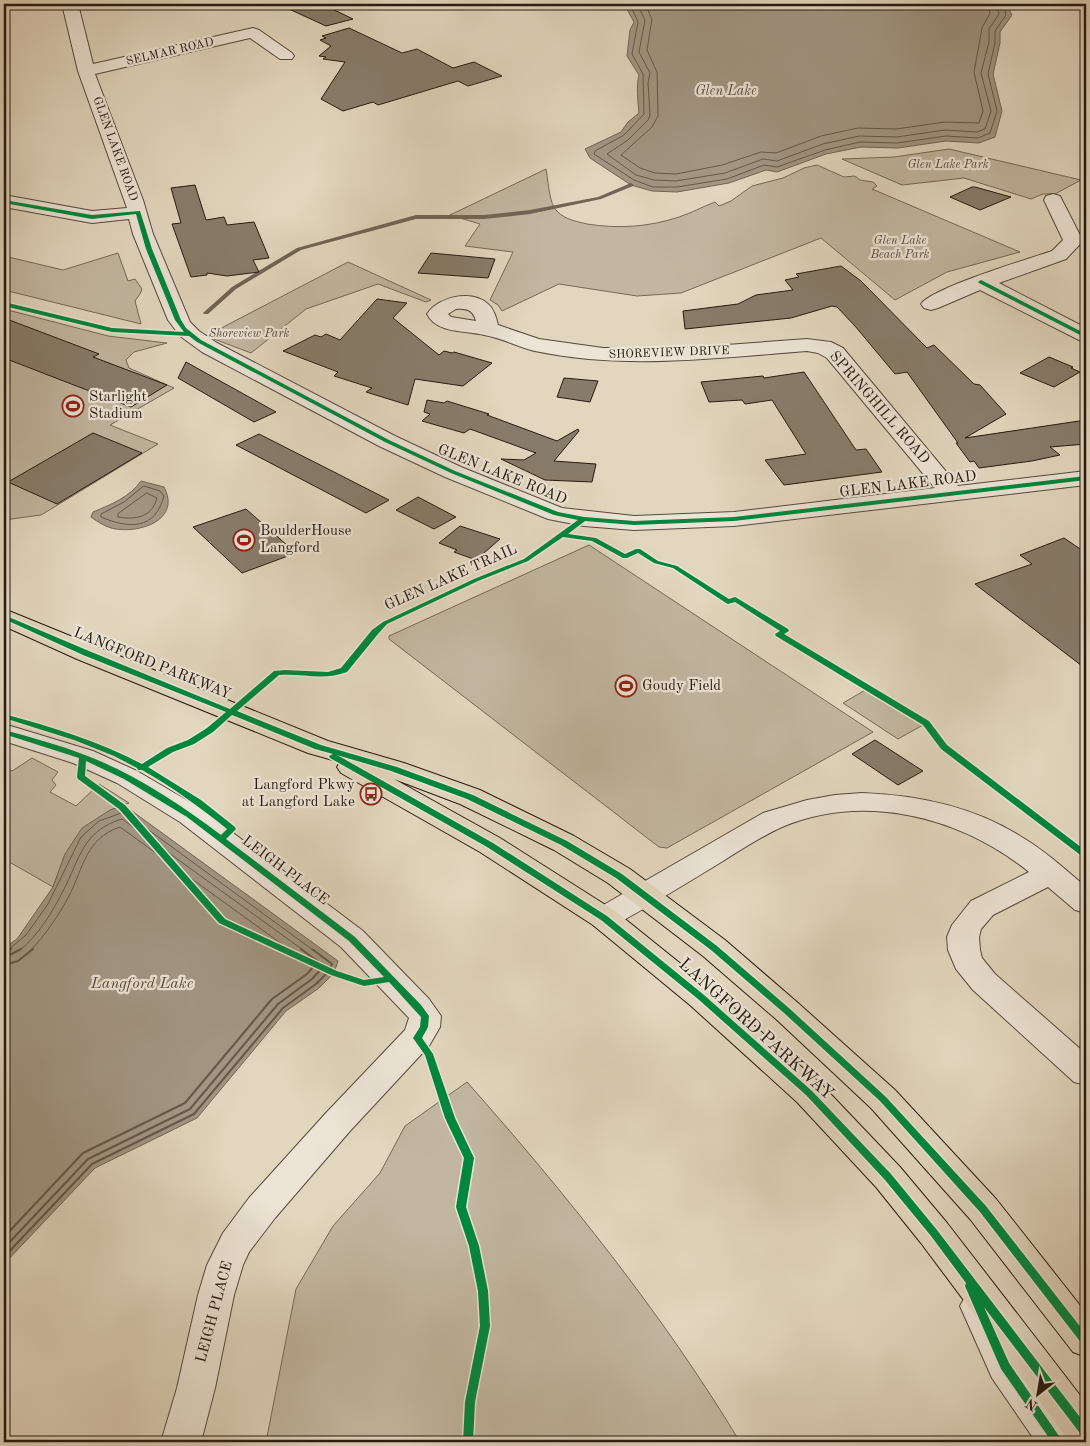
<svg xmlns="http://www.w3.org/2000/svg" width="1090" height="1446" viewBox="0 0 1090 1446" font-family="'Old Standard TT',serif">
	<rect width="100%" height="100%" fill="#e2d6be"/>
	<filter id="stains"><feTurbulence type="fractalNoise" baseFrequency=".004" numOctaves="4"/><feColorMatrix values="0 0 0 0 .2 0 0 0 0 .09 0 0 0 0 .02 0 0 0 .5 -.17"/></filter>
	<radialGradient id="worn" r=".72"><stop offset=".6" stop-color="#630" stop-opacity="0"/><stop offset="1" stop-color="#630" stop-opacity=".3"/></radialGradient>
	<g fill="#c2b6a0" stroke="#746858">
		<path d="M949,149L1081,180L1055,194H1043L1031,199L964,178L902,185L842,159L894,157Z"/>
		<path d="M817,165L844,177L855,176L860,180L873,182L877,186L872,189L1020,252L947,272L895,300L821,238L681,293L637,296L559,284L502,311L498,305L490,300L513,252L465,246L480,224L450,215L546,169C548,179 549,199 554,207C561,219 575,221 587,224C618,229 649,227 679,217C691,213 702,207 715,202L719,206L731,201L752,186L783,178L804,168Z"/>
		<path d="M118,253L128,281L135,279L142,289L140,294L135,301L141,324L4,290V256L63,270Z"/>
		<path d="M348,262L431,300L426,302L378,284L306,309L251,353L206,336Z"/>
		<path d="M4,309L108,336L167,343L134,352L126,360L129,368L174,388L110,425L158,444L41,515L4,520Z"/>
		<path d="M589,545L873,732L667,848L659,847L389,639V636Z"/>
		<path d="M867,689L923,725L898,739L843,703Z"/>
		<path d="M32,758L58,772L52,780L56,785L50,792L76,806L99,784L129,803L110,810L65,854L53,887L4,859V767L12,771Z"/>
		<path d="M467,1082C567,1195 662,1313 740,1442H266L296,1289L333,1226L380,1173L405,1126Z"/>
	</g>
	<g fill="#a29683" stroke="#706455">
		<path d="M624,4H1006L1012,15L1000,32V43L993,74L1002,111L995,137L979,143L946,141L898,148L861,147L826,154L777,172L766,170L729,183L677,192L652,191L631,185L590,158L585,149L621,132L628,122L639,113C638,103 636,84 639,75L627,56L630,30L634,22Z"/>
		<path d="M141,481L164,487C181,519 142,533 116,529C107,528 98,522 91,517L93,512C110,505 130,497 141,481Z"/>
		<path d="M125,806L338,961L334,973L319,988L286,1011L197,1118L95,1168L4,1264V948L17,939L53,887L65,854L82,828L110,810Z"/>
	</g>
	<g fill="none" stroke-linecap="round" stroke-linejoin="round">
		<g stroke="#64584a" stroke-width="1">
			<path d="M630,4L638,22L632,54L643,74L644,114L624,135L595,151L594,154L634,180L653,187H677L727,179L764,165L777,167L825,150L860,142L897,143L946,136L978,138L990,133L997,111L988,74L995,43V31L1006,15L1003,4"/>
			<path d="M637,4L645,20L639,52L650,73L648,83L650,115L648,120L628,140L607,154L636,175L654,180L676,181L725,173L763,159L777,161L823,144L859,136L897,137L945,130L977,132L985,129L991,111L981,73L989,42V29L999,14L996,4"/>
			<path d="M645,4L652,19L647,50L657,72L658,116L652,127L621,155L640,168L655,173L676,174L722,165L761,152L776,153L821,136L858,128L896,129L945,122L979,123L983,111L974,72L982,28L990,13L989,4"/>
			<path d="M144,486L160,491L164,496C155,530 129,529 101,517V514L124,502Z"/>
			<path d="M147,493L157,498C152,517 136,520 118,517V514Z"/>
			<path d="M8,950L26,935L48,904L81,837L99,821L124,812L313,950"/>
			<path d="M20,950C38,936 53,911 63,891C80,859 82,831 122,819L303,950"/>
			<path d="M31,950C46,934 59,915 69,896C84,867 85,839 120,827L290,950"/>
		</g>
		<g stroke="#64584a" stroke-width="2">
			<path d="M4,952L11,949"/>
			<path d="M4,958L21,949"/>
			<path d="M4,965L18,961L33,949"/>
			<path d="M4,1237L83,1153L185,1103L272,999L307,974L313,967L288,949"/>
			<path d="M4,1248L88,1159L190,1109L278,1004L312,979L324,966L301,949"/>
			<path d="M4,1257L92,1164L194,1114L283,1008L316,984L329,971L332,964L312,949"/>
		</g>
		<path fill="#706455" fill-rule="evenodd" d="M631,183L634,185L633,186L601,199L530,214L484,219H416L301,250L236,289L208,314H204L203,313L232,287L297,248L416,215H484L530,210L598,197Z"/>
	</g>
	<g fill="#877c6a" stroke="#251a10">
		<path d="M278,4H322L353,19L326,26Z"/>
		<path d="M349,28L402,53L417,49L453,68L474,62L502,76L468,86L458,81L378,105L373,102L343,111L321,99L345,62L323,59L326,57L319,56L331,46L320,40L326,38L322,36Z"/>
		<path d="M195,185L206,220L224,217L227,225L254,222L269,258L253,260L259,272L227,276L207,273V275L191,277L172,224L181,223L171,188Z"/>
		<path d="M972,187H975L1011,197L980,210L950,197Z"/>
		<path d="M431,253L495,259L488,278L418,273Z"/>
		<path d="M841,266L861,281L927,348L934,345L974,384L980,385L1006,414L965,438L1086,420V444L1050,447L1060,455L1032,461L979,468L974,461L970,462L956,443H958L907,372L895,374L855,326L837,307L832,306L791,318L685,329L683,311L738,304L756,295L793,290L785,280L799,277L796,274Z"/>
		<path d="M377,299L407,303L393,318L439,355L444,351L452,353L454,352L492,363L463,386L415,379L408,405L366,392L372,388L334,376L338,372L283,351L315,335L321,337L326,334L340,340Z"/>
		<path d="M4,318L99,354L93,357L167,385L131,407L4,358Z"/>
		<path d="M1049,357L1073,367L1071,368L1080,372L1054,387L1020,373Z"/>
		<path d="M186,362L276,412L254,422L178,378Z"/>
		<path d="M804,372L856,450L866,449L882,472L784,485L765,460L806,454L772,400L745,404L742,400L709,402L701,382L763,376L764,378Z"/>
		<path d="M564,378L598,381L590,402L557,397Z"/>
		<path d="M427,400L444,403L447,401L489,414L487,415L557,441L578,429L579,431L554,461L596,464L592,482L545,480L501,459L524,460L536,453L470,429L464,433L422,421L430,414L424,412Z"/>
		<path d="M93,433L142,453L57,504L8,482Z"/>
		<path d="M259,434L332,471L389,500L366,513L236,445Z"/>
		<path d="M418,497L456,517L434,529L396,510Z"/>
		<path d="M246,509L296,553L242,573L193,527Z"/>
		<path d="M460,526L500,539L476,560L454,552L457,550L439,543Z"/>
		<path d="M1064,538L1086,553V669L975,584L1032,564L1020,555Z"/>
		<path d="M875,740L923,771L898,785L852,754Z"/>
	</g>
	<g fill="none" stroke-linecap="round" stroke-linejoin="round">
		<g stroke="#54493c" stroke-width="2">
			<g id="minor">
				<path d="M62,4H78L93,64L253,28L259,30L292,53L294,56L292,59H280L250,38L95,74L143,200L153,234L190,322L199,331L217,343L395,436L461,467L562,508L634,516L734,512L935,488L827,358L818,353L807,351C717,358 624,370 535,351C518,347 502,338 484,335C465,330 437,334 427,314C438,297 471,289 488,304C494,309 496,317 498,325L539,339L603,348H686L807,339L831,342L843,348L958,486L1086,471V485L734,526L634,530L584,526L548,519L445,477L379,446L202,352L180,336L168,320L133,234L129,219L92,223L4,207V195L92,211L127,208L78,71ZM456,309C467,308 473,310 476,321L451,317L448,314Z"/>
				<path d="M1053,194L1060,196L1062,200L1083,241L1066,259L999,283L1086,328V342L1079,340L980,290L938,308L931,310L924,308L921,304C932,288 1028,259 1052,251L1063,240L1044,200L1046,196Z"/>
				<path d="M4,724L93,751L137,771L200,808L363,931L429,999L441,1016L440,1027L429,1046L350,1131L275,1218L249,1252L243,1265L234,1295L215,1388L201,1442H161L177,1388L198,1295L207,1265L223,1233L249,1198L326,1113L405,1030L409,1018L341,947L180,822L117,783L73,763L4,741Z"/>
				<path d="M862,793C917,795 972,806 1020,836C1044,850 1065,869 1086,887V913L1075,910L1048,887L993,915L981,929L979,937L980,950L982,958L995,974L1086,1054V1085L1074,1082L973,990L956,969L948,950L947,937L952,925L971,901L1029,872C961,817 865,792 782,827C762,836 742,849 723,861C687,883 651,905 615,925L604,929L593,925L589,918L593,911L763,813L807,800L835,795Z"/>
				<path d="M979,1291L992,1295L1020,1356L1072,1430L1078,1442H1036L992,1378L960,1306L966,1295Z"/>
			</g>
		</g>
		<g stroke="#251a10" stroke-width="2">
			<path id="major" d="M4,609L328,741L404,763L480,790L574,836L630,869L725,940L798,1003L895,1090L996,1199L1086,1313V1357L1073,1352L970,1219L871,1108L776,1019L703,956L608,883L554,850L460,804L394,779L500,838L615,911L712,989L821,1084L900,1167L947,1223L1086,1403V1442H1070L921,1243L876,1187L797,1102L690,1005L593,925L480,852L341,773L337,767L340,762L308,753L77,659L4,626Z"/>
		</g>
		<use href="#minor" fill="#ece4d5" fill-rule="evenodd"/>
		<use href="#major" fill="#e2d6be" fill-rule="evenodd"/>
		<g stroke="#ece4d5" stroke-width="3">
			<g id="cycleway">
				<path d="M4,200L92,215L140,211L152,249L181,320L186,328L201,340L389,440L455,471L558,512L584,517L634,521L734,517L1086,476V480L734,521L634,525L585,521L568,534L596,538L625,554L636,549H640L658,561L677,566L729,599L735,597L737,598L788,629L789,631L784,634L929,721L947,745L1086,851V858L1083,857L941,749L923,725L776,636L775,634L780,631L735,602L728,604L726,603L673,568L654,563L638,553L627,558H623L592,541L563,537L528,561L478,581L387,624L378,634L347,672C324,681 302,673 279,675L237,711L321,745L397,767L473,795L567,841L622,874L717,946L790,1009L886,1097L986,1206L1086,1334V1345L1082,1344L980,1212L880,1101L784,1013L711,950L616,878L561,845L467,799L391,771L337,755L493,843L607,916L704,995L812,1091L891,1174L937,1230L1086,1425V1438L1082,1436L984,1307L1009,1363L1063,1442H1052L1001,1369L965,1286L966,1283L931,1236L885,1180L806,1095L698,999L601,920L487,847L330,758L329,756L333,754L315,749L232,715L213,732L194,744L173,752L148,767L201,800L235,827L236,829L226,839L355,937L421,1005L429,1016L428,1027L422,1038L433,1054L455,1118L474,1158L466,1207L479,1246L488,1291L490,1326L475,1402L473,1442H463L465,1402L480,1326L478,1291L469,1246L456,1207L464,1158L445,1118L425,1055L413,1038L420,1027L421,1017L389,982L364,986L331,975L219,923L119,809L78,779L77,777L79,758L4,734V730C31,737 59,745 85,755C133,773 180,804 221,835L227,829C200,807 172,787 142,770H138L137,768L114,756L74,740L4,718V714C52,727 98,741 142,764L167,748L188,740L207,728L226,712L83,655L4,619V615L89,651L230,709L274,671L285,670L328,672L341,668L372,630L383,622L474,579L524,559L578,520L554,515L451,473L385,442L197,342L189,336L112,332L4,306V302L112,328L184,332L175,320L146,249L136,214L92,219L4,203ZM86,761L124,779L187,817L349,941L384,977L364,980L337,971L225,919L125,805L85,776Z"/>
				<path d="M981,280L1086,334V338L979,283L978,282Z"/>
			</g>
		</g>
		<use href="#cycleway" fill="#00873e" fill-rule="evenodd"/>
	</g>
	<defs>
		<g id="stadium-ring" transform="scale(1.125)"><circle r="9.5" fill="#ece4d5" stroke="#8f2418" stroke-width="1.5"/><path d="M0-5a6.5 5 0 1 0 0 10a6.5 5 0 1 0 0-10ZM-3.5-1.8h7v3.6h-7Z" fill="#8f2418"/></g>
		<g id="bus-ring" transform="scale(1.125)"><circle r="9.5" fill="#ece4d5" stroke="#8f2418" stroke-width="1.5"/><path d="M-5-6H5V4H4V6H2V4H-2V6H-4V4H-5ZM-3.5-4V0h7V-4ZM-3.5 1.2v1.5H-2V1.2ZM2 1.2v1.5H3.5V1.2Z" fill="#8f2418"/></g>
	</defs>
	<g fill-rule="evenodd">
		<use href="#stadium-ring" x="73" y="406"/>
		<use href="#stadium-ring" x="244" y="540"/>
		<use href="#stadium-ring" x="626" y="686"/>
		<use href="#bus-ring" x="371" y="794"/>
	</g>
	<g text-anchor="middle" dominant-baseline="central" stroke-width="4.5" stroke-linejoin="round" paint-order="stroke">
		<g font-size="12" fill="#251a10" stroke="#ece4d5">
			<text transform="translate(170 52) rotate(-13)">SELMAR ROAD</text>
			<text transform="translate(115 149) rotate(70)">GLEN LAKE ROAD</text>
			<text transform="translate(669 353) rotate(-2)">SHOREVIEW DRIVE</text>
		</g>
		<g font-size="12" font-style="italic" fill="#54493b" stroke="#ece4d5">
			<text x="948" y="165">Glen Lake Park</text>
			<text x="900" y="241">Glen Lake<tspan x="900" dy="14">Beach Park</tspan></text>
			<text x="249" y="334">Shoreview Park</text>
		</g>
		<g font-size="14" font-style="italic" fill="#574c3e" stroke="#ece4d5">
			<text x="726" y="91">Glen Lake</text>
		</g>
		<g font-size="15" fill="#251a10" stroke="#ece4d5" text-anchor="start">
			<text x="89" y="397">Starlight<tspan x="89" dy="17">Stadium</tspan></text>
			<text x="260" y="531">BoulderHouse<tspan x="260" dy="17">Langford</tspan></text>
			<text x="642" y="686">Goudy Field</text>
			<text x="355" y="785" text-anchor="end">Langford Pkwy<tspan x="355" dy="17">at Langford Lake</tspan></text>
		</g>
		<g font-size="15" fill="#251a10" stroke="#ece4d5">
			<text transform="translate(879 408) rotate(49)">SPRINGHILL ROAD</text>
			<text transform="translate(502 475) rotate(22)">GLEN LAKE ROAD</text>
			<text transform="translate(908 485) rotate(-7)">GLEN LAKE ROAD</text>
			<text transform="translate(451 578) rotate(-24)">GLEN LAKE TRAIL</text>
			<text transform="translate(152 664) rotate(22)">LANGFORD PARKWAY</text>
			<text transform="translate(285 871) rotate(37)">LEIGH PLACE</text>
			<text transform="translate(215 1312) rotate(-75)">LEIGH PLACE</text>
		</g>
		<g font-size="16" font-style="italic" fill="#574c3e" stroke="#ece4d5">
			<text x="142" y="984">Langford Lake</text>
		</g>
		<g font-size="18" fill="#251a10" stroke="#ece4d5">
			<text transform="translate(756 1029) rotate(42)">LANGFORD PARKWAY</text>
		</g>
	</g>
	<rect width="1090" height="1446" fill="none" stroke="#e2d6be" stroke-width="20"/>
	<rect x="5" y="5" width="1080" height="1436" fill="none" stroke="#251a10" stroke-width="2.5"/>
	<rect x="10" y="10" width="1070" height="1426" fill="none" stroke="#251a10"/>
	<g transform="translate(1038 1394) rotate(211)" stroke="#ece4d5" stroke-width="4" paint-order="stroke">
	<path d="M0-4L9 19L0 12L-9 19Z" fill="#251a10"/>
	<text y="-8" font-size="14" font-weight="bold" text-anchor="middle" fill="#251a10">N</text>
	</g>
	<rect width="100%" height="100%" filter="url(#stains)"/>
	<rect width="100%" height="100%" fill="url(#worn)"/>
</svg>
